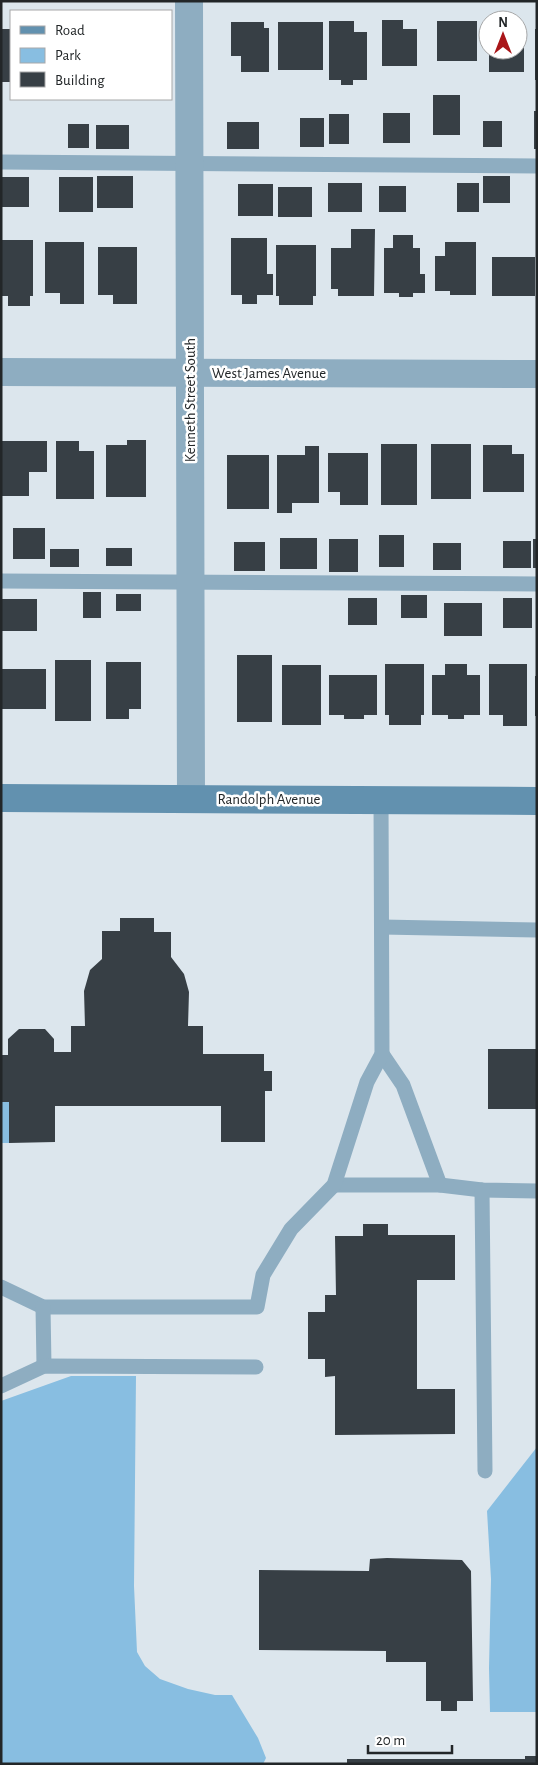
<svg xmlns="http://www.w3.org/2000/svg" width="538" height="1765" viewBox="0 0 538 1765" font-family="'Alegreya Sans',sans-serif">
	<rect width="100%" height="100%" fill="#dce6ed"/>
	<g fill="#88bee1">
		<rect x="1" y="1102" width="8" height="41"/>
		<path d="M71,1376H136L134,1586L137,1652L145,1666L160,1679L188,1689L215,1695H232L258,1738L266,1758L263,1764H1V1401Z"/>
		<path d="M537,1447V1712H490L489,1668L491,1579L487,1511Z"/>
	</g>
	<g fill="#373f45">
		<path d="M382,20H403V29H417V66H382Z"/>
		<path d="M329,21H354V32H367V80H353V85H341V80H329Z"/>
		<rect x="437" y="21" width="40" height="40"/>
		<path d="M231,22H264V28H269V72H241V56H231Z"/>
		<rect x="278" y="22" width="45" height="48"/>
		<path d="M518,27H524V72H489V50H518Z"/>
		<rect x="1" y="29" width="10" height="53"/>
		<rect x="535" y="29" width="2" height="51"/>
		<rect x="433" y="95" width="27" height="40"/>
		<rect x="534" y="111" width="3" height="38"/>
		<rect x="383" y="113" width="27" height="30"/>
		<rect x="329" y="114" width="20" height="30"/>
		<rect x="300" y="118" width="24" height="29"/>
		<rect x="483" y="121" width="19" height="26"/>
		<rect x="227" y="122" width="32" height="27"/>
		<rect x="68" y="124" width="21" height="24"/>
		<rect x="96" y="125" width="33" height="24"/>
		<rect x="97" y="176" width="36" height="32"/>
		<rect x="483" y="176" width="27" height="27"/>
		<rect x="1" y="177" width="28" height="30"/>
		<rect x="59" y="177" width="34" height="35"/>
		<rect x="328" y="183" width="34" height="29"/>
		<rect x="457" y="183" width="22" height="29"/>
		<rect x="238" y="184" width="35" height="32"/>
		<rect x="379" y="186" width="27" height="26"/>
		<rect x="278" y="187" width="34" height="30"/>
		<path d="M351,229H375L374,296H338V289H331V248H351Z"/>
		<path d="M393,235H413V248H420V274H425V293H413V297H399V293H384V248H393Z"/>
		<path d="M231,238H267V274H273V295H257V304H242V295H231Z"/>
		<path d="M1,240H33V296H30V306H8V296H1Z"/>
		<path d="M45,242H84V304H60V293H45Z"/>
		<path d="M445,242H476V295H450V291H435V256H445Z"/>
		<path d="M276,245H316V296H313V305H279V296H276Z"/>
		<path d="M98,247H137V304H113V295H98Z"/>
		<rect x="492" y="257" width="43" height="39"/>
		<path d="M127,440H146V497H106V445H127Z"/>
		<path d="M1,441H47V472H29V496H1Z"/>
		<path d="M56,441H79V451H94V499H56Z"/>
		<rect x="381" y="444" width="36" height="61"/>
		<rect x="431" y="444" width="40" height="55"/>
		<path d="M483,445H512V454H524V492H483Z"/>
		<path d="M305,446H319V503H292V513H277V455H305Z"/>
		<path d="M328,453H368V505H340V492H328Z"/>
		<rect x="227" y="455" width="42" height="54"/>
		<rect x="13" y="528" width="32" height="31"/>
		<rect x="379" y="535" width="25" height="32"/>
		<rect x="280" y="538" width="37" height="31"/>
		<rect x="329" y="539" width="29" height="33"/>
		<rect x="533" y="539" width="4" height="29"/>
		<rect x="503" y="541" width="28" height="27"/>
		<rect x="234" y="542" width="31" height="29"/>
		<rect x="433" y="543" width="28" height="27"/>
		<rect x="106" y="548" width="26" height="18"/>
		<rect x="50" y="549" width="29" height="18"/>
		<rect x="83" y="592" width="18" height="26"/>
		<rect x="116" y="594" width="25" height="17"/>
		<rect x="401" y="595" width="26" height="23"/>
		<rect x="348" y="598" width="29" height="27"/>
		<rect x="503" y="598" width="29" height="30"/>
		<rect x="2" y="599" width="35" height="32"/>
		<rect x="444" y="603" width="38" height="33"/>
		<rect x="237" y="655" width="35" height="67"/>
		<rect x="55" y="660" width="36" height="61"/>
		<path d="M106,662H141V709H129V719H106Z"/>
		<path d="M385,664H424V715H421V725H389V715H385Z"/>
		<path d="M445,664H467V675H480V715H464V719H448V715H432V675H445Z"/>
		<path d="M489,664H527V726H503V715H489Z"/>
		<rect x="282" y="665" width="39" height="60"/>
		<rect x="1" y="669" width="45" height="40"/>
		<path d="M329,675H377V715H364V719H344V715H329Z"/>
		<rect x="535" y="676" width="2" height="40"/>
		<path d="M120,918H154V932H171V957L184,974L189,992L188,1026H203V1054H264V1071H272V1091H265V1142H221V1106H55V1142L9,1143V1102H1V1055H8V1039L19,1029H45L54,1039V1052H71V1026H85L84,991L90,970L102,959V931H120Z"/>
		<rect x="488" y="1049" width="49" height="60"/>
		<path d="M363,1224H388V1235H455V1280H417V1389H455V1434L335,1435V1376L325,1377V1359H308V1312H325V1295H336L335,1236H363Z"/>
		<path d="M387,1558L462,1560L471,1571L473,1701H457V1711H441V1701H426V1662H386V1651L259,1650V1570L369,1571L370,1559Z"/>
		<path d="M525,1756H537V1764H347V1759H525Z"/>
	</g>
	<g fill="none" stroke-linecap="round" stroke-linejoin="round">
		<g stroke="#8eadc1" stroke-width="15">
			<path d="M1,162L537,166"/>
			<path d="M1,581L537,584"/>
			<path d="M382,927L537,930"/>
			<path d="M382,1054L403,1085L440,1185"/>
			<path d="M334,1185H440L482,1190L537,1191"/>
			<path d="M482,1190L485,1471"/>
			<path d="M1,1287L43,1307H257L263,1275L291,1229L334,1185L367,1082L382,1054L381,800"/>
			<path d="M43,1307L44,1366"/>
			<path d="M1,1386L44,1366L256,1367"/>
		</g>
		<g stroke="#8eadc1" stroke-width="28">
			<path d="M189,1L191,799"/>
			<path d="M1,372L537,374"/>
		</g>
		<path stroke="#6291af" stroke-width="28" d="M1,798L537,801"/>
	</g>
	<g text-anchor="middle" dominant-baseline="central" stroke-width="5" stroke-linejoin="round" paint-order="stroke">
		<g font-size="15" fill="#222628" stroke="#fff">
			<text x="269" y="373">West James Avenue</text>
			<text transform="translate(190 400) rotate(-90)">Kenneth Street South</text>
			<text x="269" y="799">Randolph Avenue</text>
		</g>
	</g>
	<rect width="538" height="1765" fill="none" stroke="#222628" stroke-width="5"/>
	<rect x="10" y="10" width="162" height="90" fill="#ffffff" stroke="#a7a8a9"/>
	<rect x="20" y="26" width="25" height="8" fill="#6291af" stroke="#a7a8a9"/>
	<text x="55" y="35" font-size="15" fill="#222628">Road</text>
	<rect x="20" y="48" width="25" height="15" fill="#88bee1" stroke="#a7a8a9"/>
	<text x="55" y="60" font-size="15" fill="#222628">Park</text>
	<rect x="20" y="72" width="25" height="15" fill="#373f45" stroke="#a7a8a9"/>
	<text x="55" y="85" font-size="15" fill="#222628">Building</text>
	<g transform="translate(503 35)"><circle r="24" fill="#ffffff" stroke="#a7a8a9"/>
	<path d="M0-4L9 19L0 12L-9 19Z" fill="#a91518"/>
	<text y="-8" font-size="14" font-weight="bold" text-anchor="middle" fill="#222628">N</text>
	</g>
	<path d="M368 1745v8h84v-8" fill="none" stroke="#222628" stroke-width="2.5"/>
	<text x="376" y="1745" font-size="15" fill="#222628" stroke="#ffffff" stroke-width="4" paint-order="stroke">20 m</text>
</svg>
